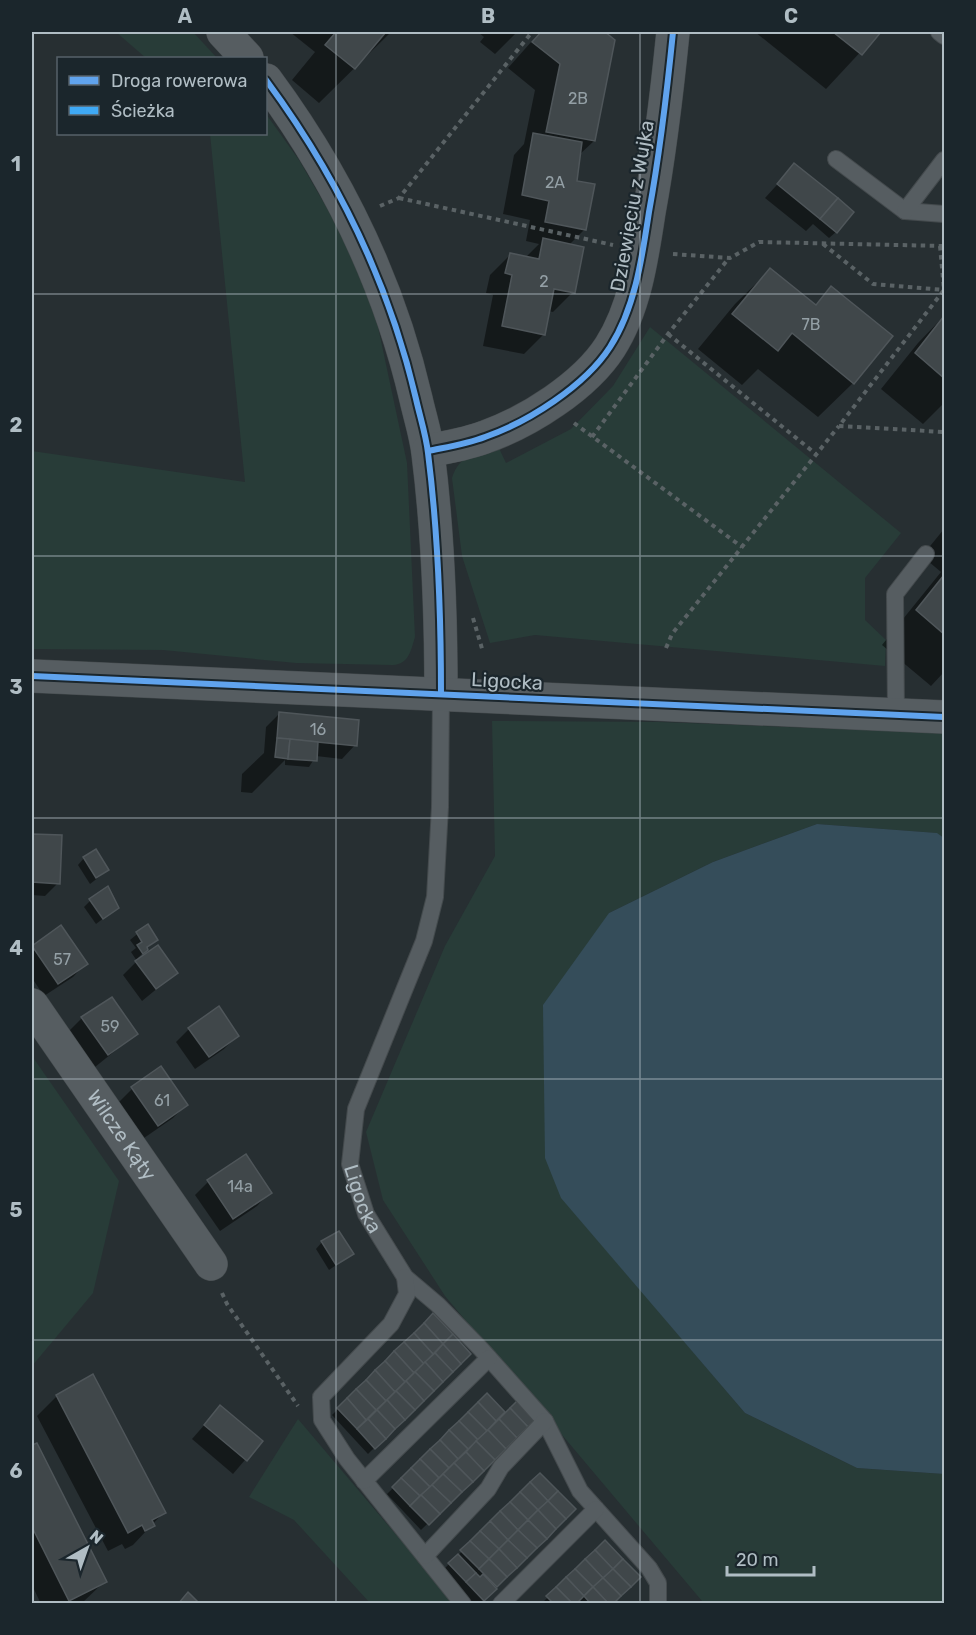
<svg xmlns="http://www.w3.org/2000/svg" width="976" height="1635" viewBox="0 0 976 1635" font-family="Rubik,sans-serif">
	<rect width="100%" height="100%" fill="#272f32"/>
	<g fill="#283c38">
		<path d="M116,32H193L217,58H146Z"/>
		<path d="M266,114L299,160L336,224L374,308L407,463L415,637C411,650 409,664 393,665L296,663L163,650L32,649V451L245,482L210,134H266Z"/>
		<path d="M650,327L901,533L865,578V620L886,640L885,666L535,635L490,643L462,556L452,478C459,455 478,452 497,444L506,463L571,429L613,386Z"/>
		<path d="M492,721L659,722L944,733V838L936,833L817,824L713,862L609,913L562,1198L745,1413L857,1468L944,1474V1603H699L702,1601L445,1296L383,1200L366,1132L445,946L495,856Z"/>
		<path d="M32,1056L119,1181L93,1293L32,1366Z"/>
		<path d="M298,1419L454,1603H370L294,1520L249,1497Z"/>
	</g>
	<path fill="#354d5a" d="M817,824L937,833L944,838V1474L857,1468L745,1413L561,1198L545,1158L543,1005L609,913L713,862Z"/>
	<g fill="#0007">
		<path d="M290,32H391L319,103L292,80L315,52Z"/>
		<path d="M478,32H517L495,54L480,42L484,37Z"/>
		<path d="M540,32H603L614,41L594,141L579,155L575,182L585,229L569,245L573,292L553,312L548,311L544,334L524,354L483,346L493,295L486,293L490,275L510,255L525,258L539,244L526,241L530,220L503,214L514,155L524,144L535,90L508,68Z"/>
		<path d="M755,32H879L826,89Z"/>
		<path d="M795,165L836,232L829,238L813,224L806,231L765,198Z"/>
		<path d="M770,270L814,306L831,288L853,383L818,417L758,369L742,385L698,349L735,304Z"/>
		<path d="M944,316V406L943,404L923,424L881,389L918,343Z"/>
		<path d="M944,529V672L931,686L882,645L941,572L922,556Z"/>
		<path d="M280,713L355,745L342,759L316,756L309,767L285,765V760L252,793L241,792L242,774L264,753L266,727Z"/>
		<path d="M32,836L61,837L58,883L45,896L32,895Z"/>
		<path d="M84,858L108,870L90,884L78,865Z"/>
		<path d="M90,901L117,908L96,924L84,907Z"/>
		<path d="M147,926L156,939L138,958L176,973L142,1001L123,975L137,961L131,952L136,948L130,940Z"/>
		<path d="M61,927L86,963L73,977L44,996L32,978V948Z"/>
		<path d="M82,1018L136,1034L95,1067L69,1031Z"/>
		<path d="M189,1029L237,1036L224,1049L195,1069L176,1042Z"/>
		<path d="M161,1068L186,1105L173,1118L144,1138L119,1102L132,1089Z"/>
		<path d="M208,1182L270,1192L257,1206L220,1231L195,1195Z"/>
		<path d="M322,1242L352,1254L329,1270L316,1249Z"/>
		<path d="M433,1315L469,1354L368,1454L332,1415Z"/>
		<path d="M487,1395L505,1414L537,1416L421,1530L387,1494Z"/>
		<path d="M57,1396L164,1512L133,1545L125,1549L122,1544L108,1551L37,1416Z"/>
		<path d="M220,1407L261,1441L233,1474L192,1439Z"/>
		<path d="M36,1445L105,1581L81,1604H41L32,1585V1447Z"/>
		<path d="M540,1475L574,1509L480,1604H474L443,1570Z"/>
		<path d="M605,1542L612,1604H541Z"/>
	</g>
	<g fill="#40474a" stroke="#4f565a" stroke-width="1.5">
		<path d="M336,32H386L355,69L325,45Z"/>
		<path d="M541,32H605L615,40L595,141L546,132L560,64L532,42Z"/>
		<path d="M833,32H881L862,55Z"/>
		<path d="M533,133L582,142L577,181L595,184L586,230L545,222L549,201L522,195Z"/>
		<path d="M794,163L838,198L820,219L777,184Z"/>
		<path d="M838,198L854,212L837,233L820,219Z"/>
		<path d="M543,238L584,247L575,293L554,289L545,335L502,326L512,275L505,273L510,253L539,259Z"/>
		<path d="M770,268L816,305L831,286L893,336L854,384L792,333L778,351L732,314Z"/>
		<path d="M944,316V378L915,353Z"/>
		<path d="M944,575V634L916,610Z"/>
		<path d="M279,712L359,720L357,746L277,738Z"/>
		<path d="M277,738L290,739L288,759L275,757Z"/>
		<path d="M290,739L318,742L317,761L288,759Z"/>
		<path d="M32,834L62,835L60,884L32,882Z"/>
		<path d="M96,849L109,870L96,878L83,857Z"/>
		<path d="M108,886L119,908L103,919L89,899Z"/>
		<path d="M148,924L158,940L147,947L148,950L143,954L137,945L142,942L136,932Z"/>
		<path d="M61,925L88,964L58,984L32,946Z"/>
		<path d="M158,945L178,973L156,989L135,961Z"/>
		<path d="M112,997L138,1034L108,1055L81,1017Z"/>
		<path d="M219,1006L239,1036L209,1057L188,1028Z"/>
		<path d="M161,1066L188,1105L158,1126L131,1087Z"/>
		<path d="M246,1154L272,1193L233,1219L207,1180Z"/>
		<path d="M339,1231L354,1254L336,1265L321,1241Z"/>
		<path d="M433,1313L453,1334L443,1344L424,1323Z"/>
		<path d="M424,1323L443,1344L433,1354L414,1333Z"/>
		<path d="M414,1333L433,1354L424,1364L404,1342Z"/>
		<path d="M453,1334L471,1354L461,1364L443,1344Z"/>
		<path d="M404,1342L424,1364L414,1373L394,1351Z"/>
		<path d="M443,1344L461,1364L453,1372L435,1353Z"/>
		<path d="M394,1351L414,1373L405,1382L385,1361Z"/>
		<path d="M435,1353L453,1372L443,1382L425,1362Z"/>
		<path d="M385,1361L405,1382L395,1392L375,1370Z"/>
		<path d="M425,1362L443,1382L434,1391L415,1372Z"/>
		<path d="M375,1370L395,1392L386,1401L366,1380Z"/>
		<path d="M415,1372L434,1391L424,1401L406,1381Z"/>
		<path d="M93,1374L166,1513L152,1520L155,1526L145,1531L142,1525L128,1533L56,1395Z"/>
		<path d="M366,1380L386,1401L376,1410L356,1389Z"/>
		<path d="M406,1381L424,1401L415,1410L396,1391Z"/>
		<path d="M356,1389L376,1410L366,1420L347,1398Z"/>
		<path d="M396,1391L415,1410L405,1420L387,1400Z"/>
		<path d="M487,1393L505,1412L496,1421L478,1402Z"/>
		<path d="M521,1397L539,1416L528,1427L510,1408Z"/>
		<path d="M347,1398L366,1420L357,1429L337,1408Z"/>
		<path d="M387,1400L405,1420L395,1429L377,1410Z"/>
		<path d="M478,1402L496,1421L487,1431L468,1412Z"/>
		<path d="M220,1405L263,1441L247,1461L204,1425Z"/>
		<path d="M510,1408L528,1427L517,1438L499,1419Z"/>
		<path d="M377,1410L395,1429L386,1439L368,1419Z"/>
		<path d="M468,1412L487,1431L478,1440L459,1421Z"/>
		<path d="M368,1419L386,1439L375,1449L357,1429Z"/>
		<path d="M499,1419L517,1438L506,1449L488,1430Z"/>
		<path d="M459,1421L478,1440L468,1449L449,1430Z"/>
		<path d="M449,1430L468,1449L458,1459L440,1440Z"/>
		<path d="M488,1430L506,1449L495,1460L476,1441Z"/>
		<path d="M440,1440L458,1459L449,1468L430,1449Z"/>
		<path d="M476,1441L495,1460L484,1471L466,1452Z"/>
		<path d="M37,1443L107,1582L69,1601L32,1527V1445Z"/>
		<path d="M430,1449L449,1468L439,1478L420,1459Z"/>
		<path d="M466,1452L484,1471L473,1482L454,1463Z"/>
		<path d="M420,1459L439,1478L430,1487L411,1468Z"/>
		<path d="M454,1463L473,1482L462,1492L443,1474Z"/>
		<path d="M411,1468L430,1487L420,1496L401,1478Z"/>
		<path d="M540,1473L558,1491L548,1501L530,1482Z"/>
		<path d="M443,1474L462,1492L451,1503L432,1485Z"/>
		<path d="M401,1478L420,1496L410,1506L392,1487Z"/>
		<path d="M530,1482L548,1501L538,1510L520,1492Z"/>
		<path d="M432,1485L451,1503L440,1514L421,1495Z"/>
		<path d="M558,1491L576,1509L566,1519L548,1501Z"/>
		<path d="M520,1492L538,1510L528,1520L510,1502Z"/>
		<path d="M421,1495L440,1514L429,1525L410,1506Z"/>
		<path d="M548,1501L566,1519L556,1529L538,1510Z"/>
		<path d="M510,1502L528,1520L518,1530L500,1511Z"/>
		<path d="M538,1510L556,1529L547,1539L528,1520Z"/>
		<path d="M500,1511L518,1530L508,1540L490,1521Z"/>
		<path d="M528,1520L547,1539L537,1548L518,1530Z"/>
		<path d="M490,1521L508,1540L499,1549L480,1531Z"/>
		<path d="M518,1530L537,1548L527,1558L508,1540Z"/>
		<path d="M480,1531L499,1549L489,1559L470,1541Z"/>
		<path d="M508,1540L527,1558L517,1568L499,1549Z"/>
		<path d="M605,1540L623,1559L613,1569L595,1550Z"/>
		<path d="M470,1541L489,1559L479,1569L460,1550Z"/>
		<path d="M499,1549L517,1568L507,1577L489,1559Z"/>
		<path d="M595,1550L613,1569L603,1578L585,1559Z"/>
		<path d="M458,1554L476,1573L466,1582L448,1563Z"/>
		<path d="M489,1559L507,1577L497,1587L479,1569Z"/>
		<path d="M585,1559L603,1578L593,1587L575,1569Z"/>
		<path d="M623,1559L641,1577L631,1587L613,1569Z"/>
		<path d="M575,1569L593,1587L584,1596L566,1577Z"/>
		<path d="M613,1569L631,1587L621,1596L603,1578Z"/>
		<path d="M476,1573L480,1577L483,1574L497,1589L484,1601L466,1582Z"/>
		<path d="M566,1577L584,1596L576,1604H573L556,1587Z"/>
		<path d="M603,1578L621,1596L613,1604H609L593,1587Z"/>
		<path d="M556,1587L573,1604H554L546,1596Z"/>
		<path d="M593,1587L609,1604H591L584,1596Z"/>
		<path d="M188,1592L200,1604H178Z"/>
	</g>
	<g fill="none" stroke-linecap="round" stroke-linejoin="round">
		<g stroke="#444a4d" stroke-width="18">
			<g id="service">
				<path d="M939,32L944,36"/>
				<path d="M836,159L905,211L944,214"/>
				<path d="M905,211L944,160"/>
				<path id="s1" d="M441,694L440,807L435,897L424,941L356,1109L350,1164L366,1214L405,1277L438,1305L481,1349L545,1421L580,1491L649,1568L658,1583V1604"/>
				<path d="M896,715L895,594L926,554"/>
				<path d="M405,1277L407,1294L391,1324L321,1397L322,1420L347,1459L463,1604"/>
				<path d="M364,1481L489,1358"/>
				<path d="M425,1556L488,1489L501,1467L545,1421"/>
				<path d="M501,1604L596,1509"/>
			</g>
		</g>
		<g stroke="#444a4d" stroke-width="34">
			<g id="minor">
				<path d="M223,32L247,58"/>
				<path d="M266,80C337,176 389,283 416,399C420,417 426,435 428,453C438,532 441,614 441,694"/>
				<path d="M428,451C447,447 467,444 485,437C528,422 585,386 610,347C635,308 642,258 649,212C660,152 667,92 673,32"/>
				<path id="s2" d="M32,1005L211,1264"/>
			</g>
		</g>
		<g stroke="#444a4d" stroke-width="34">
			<path id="tertiary" d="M32,676L944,717"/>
		</g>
		<g stroke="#5a6265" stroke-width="4" stroke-dasharray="4.5 4.5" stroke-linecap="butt">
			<path d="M399,198L613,245"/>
			<path d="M380,206L399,198L532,32"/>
			<path d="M823,244L873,284L944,290"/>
			<path d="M940,246L944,290L839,426L944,432"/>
			<path d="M673,254L730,258L759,242L944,246"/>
			<path d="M668,334L816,454"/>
			<path d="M574,423L742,547"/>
			<path d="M592,437L668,334L729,258"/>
			<path d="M473,618L483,652"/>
			<path d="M666,648L672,634L839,426"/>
			<path d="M222,1293L227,1304L298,1406"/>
		</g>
		<use href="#service" stroke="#565d61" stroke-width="16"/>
		<use href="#minor" stroke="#565d61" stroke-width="33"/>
		<use href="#tertiary" stroke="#565d61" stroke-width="33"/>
		<path stroke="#3fa9f5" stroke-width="4.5" stroke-dasharray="9 4.5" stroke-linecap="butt" d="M659,1604V1602"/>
		<g stroke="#1b262c" stroke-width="10">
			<g id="cycleway">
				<path d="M266,80C337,176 389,283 416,399C420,417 426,435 428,453C438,532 441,614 441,694"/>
				<path d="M428,451C447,447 467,444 485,437C528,422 585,386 610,347C635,308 642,258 649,212C660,152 667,92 673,32"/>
				<path d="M32,676L944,717"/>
			</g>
		</g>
		<use href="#cycleway" stroke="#60a3ed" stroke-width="6"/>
	</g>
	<path fill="none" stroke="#b0bdc4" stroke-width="1.5" stroke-opacity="0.55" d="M336,32V1604M640,32V1604M32,294H944M32,556H944M32,818H944M32,1079H944M32,1340H944"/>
	<g text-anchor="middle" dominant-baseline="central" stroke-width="4.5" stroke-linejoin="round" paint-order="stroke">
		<g font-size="16" fill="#94a0a6">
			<text x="578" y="98">2B</text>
			<text x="555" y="182">2A</text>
			<text x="544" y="281">2</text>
			<text x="811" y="324">7B</text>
			<text x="318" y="729">16</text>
			<text x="62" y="959">57</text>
			<text x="110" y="1026">59</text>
			<text x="162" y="1100">61</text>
			<text x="240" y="1186">14a</text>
		</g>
		<g font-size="20" fill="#b0bdc4" stroke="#1b262c">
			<text transform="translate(632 206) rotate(-80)">Dziewięciu z Wujka</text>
			<text transform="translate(507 681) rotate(3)">Ligocka</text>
			<text stroke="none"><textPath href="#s2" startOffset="158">Wilcze Kąty</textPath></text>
			<text stroke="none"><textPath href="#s1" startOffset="522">Ligocka</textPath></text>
		</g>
	</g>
	<rect width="976" height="1635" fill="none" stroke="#1b262c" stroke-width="66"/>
	<rect x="57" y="57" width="210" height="78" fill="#1b262c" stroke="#576269" stroke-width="1.5"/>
	<rect x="69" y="76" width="30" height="9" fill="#60a3ed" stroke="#576269" stroke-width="1.5"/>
	<text x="111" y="87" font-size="18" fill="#b0bdc4">Droga rowerowa</text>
	<rect x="69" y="106" width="30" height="9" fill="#3fa9f5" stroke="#576269" stroke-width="1.5"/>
	<text x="111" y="117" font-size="18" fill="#b0bdc4">Ścieżka</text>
	<g transform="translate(87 1548) rotate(40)" stroke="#1b262c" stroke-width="4.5" paint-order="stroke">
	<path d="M0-4.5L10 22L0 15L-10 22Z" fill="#b0bdc4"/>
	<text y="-9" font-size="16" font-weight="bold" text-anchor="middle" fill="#b0bdc4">N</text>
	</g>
	<path d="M727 1566v9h87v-9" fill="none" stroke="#b0bdc4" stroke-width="3"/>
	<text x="736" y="1566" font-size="18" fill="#b0bdc4" stroke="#1b262c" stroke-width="4.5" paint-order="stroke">20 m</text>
	<rect x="33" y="33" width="910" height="1569" fill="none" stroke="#b0bdc4" stroke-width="2"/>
	<g font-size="20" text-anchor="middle" font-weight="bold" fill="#b0bdc4">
		<text x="185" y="23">A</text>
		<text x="488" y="23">B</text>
		<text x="791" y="23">C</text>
		<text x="16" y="171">1</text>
		<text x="16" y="432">2</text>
		<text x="16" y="694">3</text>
		<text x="16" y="955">4</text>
		<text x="16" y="1217">5</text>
		<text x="16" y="1478">6</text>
	</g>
</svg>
